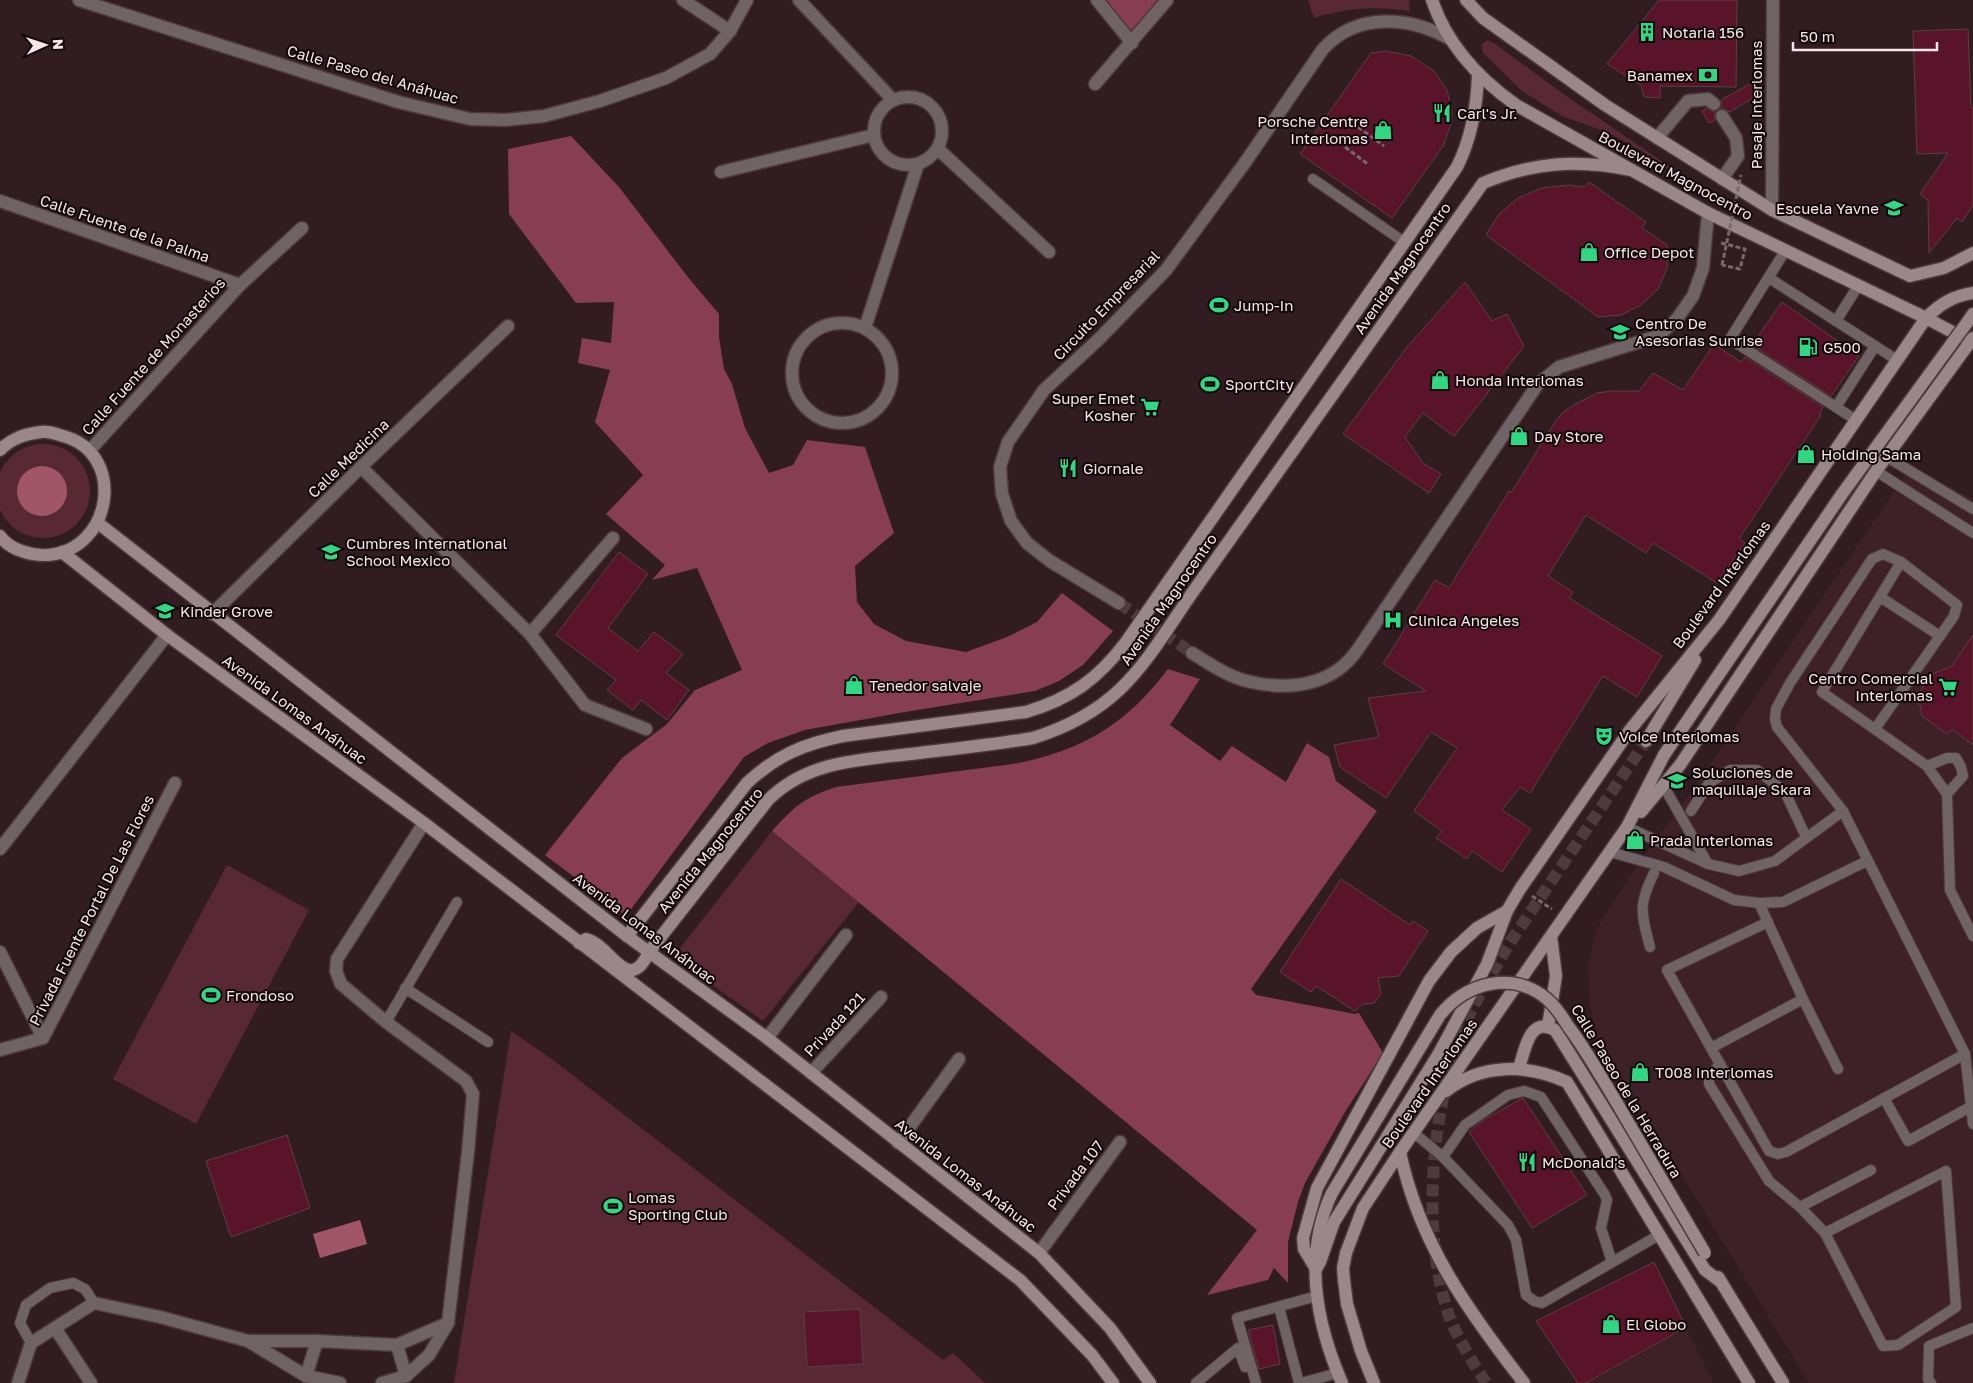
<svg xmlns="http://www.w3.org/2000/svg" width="1973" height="1383" viewBox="0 0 1973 1383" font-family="'Golos Text',sans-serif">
	<rect width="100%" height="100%" fill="#311c21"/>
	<g fill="#3e2128">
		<path d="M1911,466L1973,499V1383H1809L1598,1038L1590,1006L1588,966L1596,930L1630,876L1710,765Z"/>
		<path d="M1686,1328L1713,1381L1710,1383H1588Z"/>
	</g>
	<g fill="#582835">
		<path d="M1308,0H1409L1410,11C1376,6 1346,8 1314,18Z"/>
		<path d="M1487,40L1494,43L1562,93L1692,182V184L1689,185L1645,153L1609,133L1562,116L1523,92L1483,53L1481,45Z"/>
		<circle cx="43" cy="491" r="47"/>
		<path d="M772,831L859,902L763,1021L673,957Z"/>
		<path d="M227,865L309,910L196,1124L113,1079Z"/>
		<path d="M511,1031L553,1060L943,1360L953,1353L985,1383H454Z"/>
	</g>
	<g fill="#873e52">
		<path d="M1098,0H1167L1132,42Z"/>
		<path d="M571,136L619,187L687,276L719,314V337L724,369L732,384L745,428L769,473L793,465L807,440L865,447L894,533L855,566L857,602L874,624L906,641L966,652L1007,637L1037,622L1062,593L1113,631L1083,665L1059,681L1035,691L905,712L805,730L768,743L744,757L626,916L545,855L622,758L667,724L695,690L742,670L697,568L652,580L665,565L606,514L643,475L595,422L610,370L578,363L582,338L611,343L614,302L576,303L509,214L508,149Z"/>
		<path d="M1168,669L1200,679L1170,725L1220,761L1232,746L1286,782L1307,743L1329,757L1336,781L1377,811L1251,989L1256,995L1355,1014L1359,1013L1383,1053L1345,1112L1305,1183L1298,1202L1288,1242V1283L1274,1268L1268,1280L1207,1295L1257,1230L772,831C795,806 803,798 836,787L1013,764C1080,752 1127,724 1168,669Z"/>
	</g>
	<g fill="#a15668">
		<circle cx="42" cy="491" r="25"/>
		<path d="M360,1220L367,1244L320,1258L313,1234Z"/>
	</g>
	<g fill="#59142b" stroke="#594045">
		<path d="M1659,0H1737L1736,87L1660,86V98L1644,97L1641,85L1607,64Z"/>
		<path d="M1968,29L1971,108H1973V205L1962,222L1957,218L1929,253L1928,200L1920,194L1948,153L1917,154L1913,31Z"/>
		<path d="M1385,51L1411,56L1434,71L1447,90L1452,112L1451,124L1443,146L1392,218L1300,154L1371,53Z"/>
		<path d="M1759,79L1764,92L1729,112L1725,109L1721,108V100Z"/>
		<path d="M1707,108L1715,112V120L1709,123L1702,111Z"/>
		<path d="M1589,182L1646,222L1642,228L1667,245V268L1658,289L1641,305L1621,315L1598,317L1486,235L1499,214L1518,198L1542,188L1569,185L1585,187Z"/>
		<path d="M1465,282L1492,321L1507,314L1524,346L1454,436L1423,413L1405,437L1423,463L1441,474L1429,493L1343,434L1407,347Z"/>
		<path d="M1782,302L1859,356L1831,396L1752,345Z"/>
		<path d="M1714,344L1741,362L1745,357L1823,407L1819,414L1821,415L1739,539L1745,543L1717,583L1653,543L1646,553L1586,515L1548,576L1573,592L1569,598L1662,656L1637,697L1603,676L1530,793L1520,787L1502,810L1531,829L1502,872L1472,851L1467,859L1436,838L1442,831L1414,811L1457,748L1431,732L1386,798L1340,767L1334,745L1379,737L1368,698L1426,691L1383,664L1435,580L1449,588L1509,491L1511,493L1555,422L1563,412L1574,405L1597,393L1611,391H1639L1653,373L1683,390Z"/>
		<path d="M619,552L648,574L608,628L638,651L654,632L683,654L666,673L689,690L667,720L641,700L633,710L607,690L616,680L556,635Z"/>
		<path d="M1973,635V745L1952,729L1947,734L1922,716L1918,695L1930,675L1952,666Z"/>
		<path d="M1341,879L1410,925L1413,921L1428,931L1399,976L1378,978L1381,994L1374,1003L1363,1004L1355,1011L1316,986L1311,992L1280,972Z"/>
		<path d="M1523,1098L1587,1195L1532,1228L1469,1132L1485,1119Z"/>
		<path d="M287,1135L310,1208L231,1237L206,1161Z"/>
		<path d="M1654,1262L1686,1327L1586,1383H1578L1536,1321Z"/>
		<path d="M860,1309L863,1364L807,1367L804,1312Z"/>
		<path d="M1273,1325L1280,1364L1259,1369L1248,1330Z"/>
	</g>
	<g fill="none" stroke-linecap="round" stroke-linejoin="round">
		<path stroke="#4f3a3f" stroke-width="12" stroke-dasharray="12 6" stroke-linecap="butt" d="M1119,603L1192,653"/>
		<path stroke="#4f3a3f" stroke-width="12" stroke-dasharray="12 6" stroke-linecap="butt" d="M1486,1383C1472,1361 1457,1338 1448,1313C1422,1233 1431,1121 1458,1041C1470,1008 1492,974 1509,944L1646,741"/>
		<g stroke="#4d383d" stroke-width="12">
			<g id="lane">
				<path d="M1313,179L1404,242"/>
				<path d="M1785,251L1730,339L1856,420"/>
				<path d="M1769,278L1897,360"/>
				<path d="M1836,321L1858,286"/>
				<path d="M1836,407L1875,346"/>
				<path d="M1887,457L1973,509"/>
				<path d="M1876,471L1973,533"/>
				<path d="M1880,597L1940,636"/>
				<path d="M1875,729L1954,616L1957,605L1901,562"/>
				<path d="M1927,766L1947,758H1956L1961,767L1963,776L1947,794"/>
				<path d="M1663,785L1708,864L1739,871L1775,861L1843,811L1965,1054L1973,1124"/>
				<path d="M1691,811L1709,783L1730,770H1757L1785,792L1806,837"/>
				<path d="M1843,811L1777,727L1775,719L1776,709L1790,683L1872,559L1883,554L1901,562L1822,692L1927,766L1947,794L1950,890L1973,936"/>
				<path d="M1627,827L1708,864"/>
				<path d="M1610,852L1664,867L1734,900L1759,903L1783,902L1867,861"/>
				<path d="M1759,903L1803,999L1838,1069"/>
				<path d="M1768,922L1667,970L1769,1151L1778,1154L1786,1152L1965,1054"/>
				<path d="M1650,947C1641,913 1638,905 1654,873"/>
				<path d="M405,988L488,1042"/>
				<path d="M386,1022L457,902"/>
				<path d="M1711,1048L1803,999"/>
				<path d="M1720,1064L1709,1077V1084L1769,1181L1800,1207L1825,1233L1883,1346L1898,1345L1956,1307L1946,1171L1825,1233"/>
				<path d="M1884,1098L1908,1141L1972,1106"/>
				<path d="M1414,1133L1443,1157L1508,1225L1516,1240L1526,1295L1534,1301L1542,1303L1659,1235"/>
				<path d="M1443,1157L1465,1125L1508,1095L1524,1091L1541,1097L1605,1195L1607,1200L1601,1228L1612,1262"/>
				<path d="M1800,1207L1871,1170"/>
				<path d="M1279,1307L1299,1383"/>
				<path d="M31,1343L20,1323L26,1305L50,1288L73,1283L85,1289L94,1303"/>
				<path d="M1196,1383L1238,1348L1245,1367"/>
				<path d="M1256,1383L1237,1318L1317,1296"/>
				<path d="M1301,1383L1338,1373"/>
				<path d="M1931,1383L1928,1379L1929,1346L1973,1328"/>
			</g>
		</g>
		<g stroke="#4d383d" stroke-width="15">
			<g id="street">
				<path d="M79,0L398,102L470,119L505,120L544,116L600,101L666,78L710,54L730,31L747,0"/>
				<path d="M683,0L730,31"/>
				<path d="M799,0L892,99"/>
				<path d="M1097,0L1132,43"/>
				<path d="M1095,84L1167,0"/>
				<circle cx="908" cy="131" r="34"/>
				<path d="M1722,116L1736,138L1738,156L1722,179"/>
				<path d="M1657,138L1688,101L1708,99L1714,104"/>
				<path d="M938,149L1049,252"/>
				<path d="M721,172L874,135"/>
				<path d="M0,201L240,285"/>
				<path d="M1772,210L1773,0"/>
				<circle cx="842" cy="373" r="50"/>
				<path d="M865,328L918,164"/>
				<path d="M90,450L240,285L302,228"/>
				<path d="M361,467L530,634L585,705L646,729"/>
				<path d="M1119,603L1050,561L1027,543L1011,521L1002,494L1000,467L1008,442L1044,390L1099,339L1166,270L1244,164L1323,49C1357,12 1409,16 1450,39"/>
				<path d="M212,614L361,467L508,326"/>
				<path d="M530,634L613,538"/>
				<path d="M1192,653C1210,664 1230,678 1251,682C1291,691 1334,685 1358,649L1538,384L1559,367L1658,336L1676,320L1693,296L1703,268L1708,213"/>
				<path d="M0,849L167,635"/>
				<path d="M0,952L43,1038"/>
				<path d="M767,1038L846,935"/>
				<path d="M0,1050L43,1038L175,783"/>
				<path d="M811,1073L881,997"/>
				<path d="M898,1143L959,1059"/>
				<path d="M1039,1253L1120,1142"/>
				<path d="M55,1328L91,1383"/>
				<path d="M248,1341L306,1376L340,1383"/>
				<path d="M397,1345L406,1376"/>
				<path d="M306,1376L317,1341L397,1345L448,1323"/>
				<path d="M18,1383L31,1343L94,1303L160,1317L248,1341H317"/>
				<path d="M382,1383L406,1376L429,1355L448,1323L468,1152L473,1094L466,1081L386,1022L341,984L336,971L337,959L424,823"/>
			</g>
		</g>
		<g stroke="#4d383d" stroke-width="15">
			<g id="secondary">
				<path d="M1432,0C1447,45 1478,78 1516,105L1708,213L1926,318L1973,343"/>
				<path d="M1466,0L1483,18L1605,105L1772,210L1910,276L1944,268L1973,253"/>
				<path d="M1966,324L1973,314"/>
				<path d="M0,450C12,438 25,434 41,432C49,431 56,434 63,436C127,453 113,550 48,555C32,556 10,550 0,536"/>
				<path d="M98,523L627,936L767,1038L1039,1253L1110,1328L1150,1383"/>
				<path d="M62,552L167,635L424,823L1020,1280L1092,1355L1113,1383"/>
				<path d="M1646,741L1695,660"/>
				<path d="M1641,812L1680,765L1876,471L1973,338"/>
				<path d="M627,936L747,783C777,755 804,744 843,736L1026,712C1070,699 1098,679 1126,642L1457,167C1472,137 1477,107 1478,74"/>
				<path d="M579,943L586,939C611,945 628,997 649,952L768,800C807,761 859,760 911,754C951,749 992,745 1033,738C1119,711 1142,667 1190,596L1483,183C1534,162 1577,159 1631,170"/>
				<path d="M1548,1026L1556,976L1551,936"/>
				<path d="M1519,1068C1525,1050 1529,1016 1555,1030L1705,1270L1721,1282"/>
				<path d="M1446,1091C1482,1063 1527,1064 1567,1082L1749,1383"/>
				<path d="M1400,1152C1419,1243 1468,1311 1524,1383"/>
				<path d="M1332,1193C1303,1254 1316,1323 1342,1383"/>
				<path d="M1316,1269L1320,1262L1334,1222L1438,1055L1487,964L1507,911L1520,889L1630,730L1719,620L1926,318C1940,304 1953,296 1973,293"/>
				<path d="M1316,1269L1304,1249L1303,1238L1317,1188L1429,981L1451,952L1477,928L1507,911"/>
				<path d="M1718,1277L1783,1383"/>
				<path d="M1374,1383L1361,1351L1347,1304L1344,1280L1343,1268L1346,1253L1363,1208L1400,1152L1627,827L1664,755"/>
			</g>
		</g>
		<g stroke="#7a676b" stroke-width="3" stroke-dasharray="5 2.5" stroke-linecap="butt">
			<path d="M1358,127L1384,146"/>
			<path d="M1345,147L1369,165"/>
			<path d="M1721,243L1745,249L1740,269L1722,265"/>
			<path d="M1532,896L1552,909"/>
		</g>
		<use href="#lane" stroke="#6f6365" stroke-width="10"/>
		<use href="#street" stroke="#6f6365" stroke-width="12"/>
		<use href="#secondary" stroke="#9a878a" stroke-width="12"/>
		<g stroke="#4d383d" stroke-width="15" stroke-linecap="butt">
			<g id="secondary-bridge">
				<path d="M1664,755L1842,494L1966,324"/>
				<path d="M1332,1193L1440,1015C1466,983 1512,970 1547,999C1556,1007 1562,1016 1568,1026C1584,1047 1597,1070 1611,1093C1642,1146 1674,1200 1705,1253"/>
			</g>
		</g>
		<path stroke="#7a676b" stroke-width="3" stroke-dasharray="5 2.5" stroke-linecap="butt" d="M1722,265L1741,175"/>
		<use href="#secondary-bridge" stroke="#9a878a" stroke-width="12"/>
	</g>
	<defs>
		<g id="building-bare" transform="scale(1.5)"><path d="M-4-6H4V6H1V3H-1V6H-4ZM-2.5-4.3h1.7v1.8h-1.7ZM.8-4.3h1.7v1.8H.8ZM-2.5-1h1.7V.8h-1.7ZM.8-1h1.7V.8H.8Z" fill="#30d883" stroke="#13090b" stroke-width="2.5" paint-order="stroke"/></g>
		<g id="bank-bare" transform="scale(1.5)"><path d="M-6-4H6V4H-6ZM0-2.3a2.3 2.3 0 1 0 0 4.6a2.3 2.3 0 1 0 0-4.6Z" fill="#30d883" stroke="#13090b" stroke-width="2.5" paint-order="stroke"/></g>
		<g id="restaurant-bare" transform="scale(1.5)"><path d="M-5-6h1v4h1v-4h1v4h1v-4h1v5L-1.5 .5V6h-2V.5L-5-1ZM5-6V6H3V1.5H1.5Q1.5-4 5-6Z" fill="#30d883" stroke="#13090b" stroke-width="2.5" paint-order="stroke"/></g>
		<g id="shop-bare" transform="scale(1.5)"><path d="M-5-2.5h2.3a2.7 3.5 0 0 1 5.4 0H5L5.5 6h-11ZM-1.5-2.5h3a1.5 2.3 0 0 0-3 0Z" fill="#30d883" stroke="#13090b" stroke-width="2.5" paint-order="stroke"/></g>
		<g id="school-bare" transform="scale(1.5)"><path d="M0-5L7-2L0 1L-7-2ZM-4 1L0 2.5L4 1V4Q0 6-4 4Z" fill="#30d883" stroke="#13090b" stroke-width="2.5" paint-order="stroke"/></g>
		<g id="stadium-bare" transform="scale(1.5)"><path d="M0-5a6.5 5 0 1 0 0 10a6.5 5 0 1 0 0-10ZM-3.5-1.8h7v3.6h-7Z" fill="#30d883" stroke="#13090b" stroke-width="2.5" paint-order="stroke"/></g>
		<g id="fuel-bare" transform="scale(1.5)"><path d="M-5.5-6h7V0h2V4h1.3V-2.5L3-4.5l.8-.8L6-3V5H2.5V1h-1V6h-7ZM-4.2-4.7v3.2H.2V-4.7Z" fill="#30d883" stroke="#13090b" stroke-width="2.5" paint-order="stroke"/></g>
		<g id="supermarket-bare" transform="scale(1.5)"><path d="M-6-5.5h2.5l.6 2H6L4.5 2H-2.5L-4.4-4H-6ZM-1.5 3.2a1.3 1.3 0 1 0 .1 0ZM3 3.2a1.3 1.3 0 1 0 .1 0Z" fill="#30d883" stroke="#13090b" stroke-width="2.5" paint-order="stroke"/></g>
		<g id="hospital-bare" transform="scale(1.5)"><path d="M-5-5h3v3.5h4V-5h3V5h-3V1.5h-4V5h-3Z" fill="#30d883" stroke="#13090b" stroke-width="2.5" paint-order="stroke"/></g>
		<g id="theatre-bare" transform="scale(1.5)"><path d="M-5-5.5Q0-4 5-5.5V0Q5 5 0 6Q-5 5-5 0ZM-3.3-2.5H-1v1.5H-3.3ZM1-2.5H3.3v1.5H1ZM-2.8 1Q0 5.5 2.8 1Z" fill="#30d883" stroke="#13090b" stroke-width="2.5" paint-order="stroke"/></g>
		<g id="university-bare" transform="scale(1.5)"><path d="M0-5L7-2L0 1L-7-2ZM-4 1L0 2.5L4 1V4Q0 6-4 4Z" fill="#30d883" stroke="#13090b" stroke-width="2.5" paint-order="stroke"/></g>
	</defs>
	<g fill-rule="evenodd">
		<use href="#building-bare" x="1647" y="32"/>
		<use href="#bank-bare" x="1708" y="75"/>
		<use href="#restaurant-bare" x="1442" y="113"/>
		<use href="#shop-bare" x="1383" y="130"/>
		<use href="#school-bare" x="1894" y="208"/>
		<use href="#shop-bare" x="1589" y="252"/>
		<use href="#stadium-bare" x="1219" y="305"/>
		<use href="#school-bare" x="1620" y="332"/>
		<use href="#fuel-bare" x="1808" y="347"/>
		<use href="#shop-bare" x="1440" y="380"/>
		<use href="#stadium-bare" x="1210" y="384"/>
		<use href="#supermarket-bare" x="1150" y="407"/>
		<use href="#shop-bare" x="1519" y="436"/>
		<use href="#shop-bare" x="1806" y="454"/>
		<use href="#restaurant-bare" x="1068" y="468"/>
		<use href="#school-bare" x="331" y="552"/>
		<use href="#school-bare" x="165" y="611"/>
		<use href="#hospital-bare" x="1393" y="620"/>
		<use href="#shop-bare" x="854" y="685"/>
		<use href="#supermarket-bare" x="1948" y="687"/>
		<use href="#theatre-bare" x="1604" y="736"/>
		<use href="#university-bare" x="1677" y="781"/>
		<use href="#shop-bare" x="1635" y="840"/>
		<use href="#stadium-bare" x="211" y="995"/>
		<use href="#shop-bare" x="1640" y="1072"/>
		<use href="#restaurant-bare" x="1527" y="1162"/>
		<use href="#stadium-bare" x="613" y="1206"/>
		<use href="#shop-bare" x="1611" y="1324"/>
	</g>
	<g text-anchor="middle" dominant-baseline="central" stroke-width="4" stroke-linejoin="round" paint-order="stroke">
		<g font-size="15" fill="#f7e7ea" stroke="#13090b" text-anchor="start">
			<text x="1662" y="32">Notaria 156</text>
			<text x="1693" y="75" text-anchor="end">Banamex</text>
			<text x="1457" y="113">Carl's Jr.</text>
			<text x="1368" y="121" text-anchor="end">Porsche Centre<tspan x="1368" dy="17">Interlomas</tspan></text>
			<text x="1879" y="208" text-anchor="end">Escuela Yavne</text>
			<text x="1604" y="252">Office Depot</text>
			<text x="1234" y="305">Jump-In</text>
			<text x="1635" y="323">Centro De<tspan x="1635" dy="17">Asesorias Sunrise</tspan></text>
			<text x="1823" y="347">G500</text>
			<text x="1455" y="380">Honda Interlomas</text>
			<text x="1225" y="384">SportCity</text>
			<text x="1135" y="398" text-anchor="end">Super Emet<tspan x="1135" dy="17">Kosher</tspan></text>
			<text x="1534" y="436">Day Store</text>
			<text x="1821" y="454">Holding Sama</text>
			<text x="1083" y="468">Giornale</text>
			<text x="346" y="543">Cumbres International<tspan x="346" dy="17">School Mexico</tspan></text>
			<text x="180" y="611">Kinder Grove</text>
			<text x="1408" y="620">Clinica Angeles</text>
			<text x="1933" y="678" text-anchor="end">Centro Comercial<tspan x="1933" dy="17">Interlomas</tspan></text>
			<text x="869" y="685">Tenedor salvaje</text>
			<text x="1619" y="736">Voice Interlomas</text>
			<text x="1692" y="772">Soluciones de<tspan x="1692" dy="17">maquillaje Skara</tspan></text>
			<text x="1650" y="840">Prada Interlomas</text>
			<text x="226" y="995">Frondoso</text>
			<text x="1655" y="1072">T008 Interlomas</text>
			<text x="1542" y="1162">McDonald's</text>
			<text x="628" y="1197">Lomas<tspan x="628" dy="17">Sporting Club</tspan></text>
			<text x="1626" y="1324">El Globo</text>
		</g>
		<g font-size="15" fill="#f7e7ea" stroke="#13090b">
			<text transform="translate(373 74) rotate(16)">Calle Paseo del Anáhuac</text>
			<text transform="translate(1756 105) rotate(-90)">Pasaje Interlomas</text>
			<text transform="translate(1676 175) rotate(28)">Boulevard Magnocentro</text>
			<text transform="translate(125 228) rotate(19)">Calle Fuente de la Palma</text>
			<text transform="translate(1402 268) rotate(-55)">Avenida Magnocentro</text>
			<text transform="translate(1106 305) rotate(-46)">Circuito Empresarial</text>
			<text transform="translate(153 356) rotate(-48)">Calle Fuente de Monasterios</text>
			<text transform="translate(348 458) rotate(-44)">Calle Medicina</text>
			<text transform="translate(1721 584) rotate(-54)">Boulevard Interlomas</text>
			<text transform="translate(1168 599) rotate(-55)">Avenida Magnocentro</text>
			<text transform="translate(295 709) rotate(36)">Avenida Lomas Anáhuac</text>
			<text transform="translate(710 850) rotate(-51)">Avenida Magnocentro</text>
			<text transform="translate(91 910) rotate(-63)">Privada Fuente Portal De Las Flores</text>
			<text transform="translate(645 928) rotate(37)">Avenida Lomas Anáhuac</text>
			<text transform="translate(834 1024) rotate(-47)">Privada 121</text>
			<text transform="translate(1429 1083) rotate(-55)">Boulevard Interlomas</text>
			<text transform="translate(1627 1091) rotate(59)">Calle Paseo de la Herradura</text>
			<text transform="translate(966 1175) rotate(38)">Avenida Lomas Anáhuac</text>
			<text transform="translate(1075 1175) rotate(-53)">Privada 107</text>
		</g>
	</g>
	<g transform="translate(45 45) rotate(87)" stroke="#13090b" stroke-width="4" paint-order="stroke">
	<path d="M0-4L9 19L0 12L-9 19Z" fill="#f7e7ea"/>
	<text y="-8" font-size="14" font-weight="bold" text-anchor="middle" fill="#f7e7ea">N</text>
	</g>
	<path d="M1793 42v8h144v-8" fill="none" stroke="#f7e7ea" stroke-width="2.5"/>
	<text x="1800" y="42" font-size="15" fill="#f7e7ea" stroke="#13090b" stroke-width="4" paint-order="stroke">50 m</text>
</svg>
